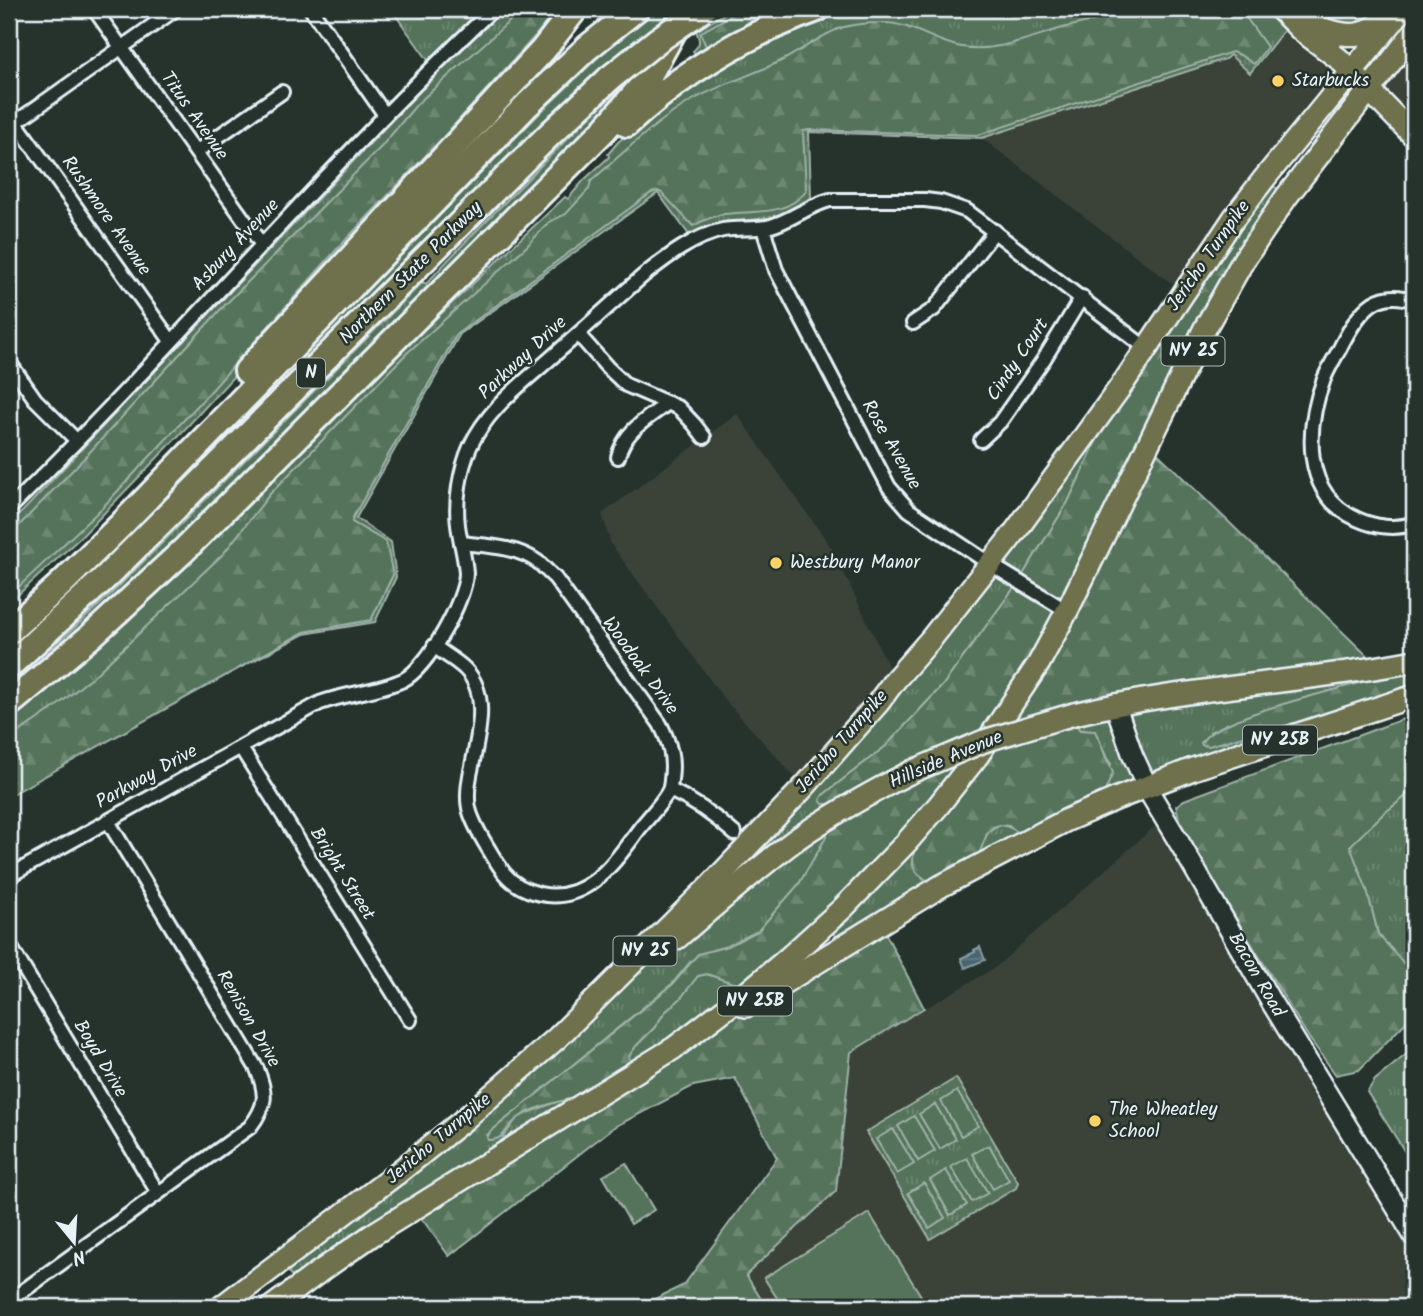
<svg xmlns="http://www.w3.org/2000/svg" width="1423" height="1316" viewBox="0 0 1423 1316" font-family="Kalam,sans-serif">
	<defs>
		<pattern id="grass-tufts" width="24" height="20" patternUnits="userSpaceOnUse" patternTransform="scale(1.75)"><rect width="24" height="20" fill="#55725a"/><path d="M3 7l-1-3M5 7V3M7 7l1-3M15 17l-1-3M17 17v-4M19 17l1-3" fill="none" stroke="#6d8772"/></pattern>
		<pattern id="forest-firs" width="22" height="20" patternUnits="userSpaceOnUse" patternTransform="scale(1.75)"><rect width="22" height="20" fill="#55725a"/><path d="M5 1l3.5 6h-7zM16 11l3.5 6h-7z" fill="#6d8772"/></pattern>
		<pattern id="water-rules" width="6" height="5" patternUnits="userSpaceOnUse" patternTransform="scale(1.75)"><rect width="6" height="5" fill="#48656e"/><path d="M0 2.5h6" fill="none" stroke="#627c83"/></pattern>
	</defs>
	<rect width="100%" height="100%" fill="#26332d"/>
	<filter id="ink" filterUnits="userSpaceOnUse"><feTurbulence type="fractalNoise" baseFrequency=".0143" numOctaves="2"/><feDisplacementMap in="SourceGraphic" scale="14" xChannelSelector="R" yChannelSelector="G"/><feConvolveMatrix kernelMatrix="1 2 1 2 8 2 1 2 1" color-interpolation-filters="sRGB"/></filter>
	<g filter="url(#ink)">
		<g fill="#3b4339">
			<path d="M1292,21L1351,72L1183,292L982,138L1225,59L1230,55L1269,49Z"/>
			<path d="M1414,32V136L1369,90Z"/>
			<path d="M737,414L833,550L895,680L804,787L725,700L611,544L602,514Z"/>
			<path d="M1164,818L1414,1238V1307H766L746,1275L836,1191L851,1052L996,967Z"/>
		</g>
		<g fill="url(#grass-tufts)" stroke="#9eb2a9" stroke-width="2">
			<path d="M391,9H493L433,67Z"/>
			<path d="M503,9H566L388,209L185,429L83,535L9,603V523L23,511L449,60Z"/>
			<path d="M656,9H674L671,17L647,33L602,70L88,580L9,652V649L87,577L224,439L247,412L541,112L615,41Z"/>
			<path d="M732,9H806L700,61L693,51C701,44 700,40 696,31Z"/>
			<path d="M845,9H1263L1284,30L1250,73L1230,55L1225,59L982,138L809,132L811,198C779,224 764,216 727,223C714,225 702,231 690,236L658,193L460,334L356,518L391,542L396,577L375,622L304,634L70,758L9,795V719L128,621L292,460L360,390L565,197L568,199L584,180L609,157L608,154L618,142L684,88L742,53L806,21Z"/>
			<path d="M1315,9H1386L1370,27L1338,29Z"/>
			<path d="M642,72L630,89L302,422L30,679L25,673L112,593L423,282L426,284C457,249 491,216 524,183C562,144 599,105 642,72Z"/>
			<path d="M1124,382L1068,502L1019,581L943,685L886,746L823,795L833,804L835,814L825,839L799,884L758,931L728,946L713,950L690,962L673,983L487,1135L503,1137L518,1117L566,1098L591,1095L299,1287L282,1262L637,973L743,880L733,863L769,825Z"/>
			<path d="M1414,665C1397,671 1379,677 1362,682C1311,698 1258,708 1210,732L1220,743C1246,735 1271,729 1298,726L1046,831L1059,811L1074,803L1091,799L1111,764C1104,756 1101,742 1095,732L1079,730L1074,714Z"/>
			<path d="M1414,780V975L1378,934L1367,890L1349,846L1383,814L1406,796Z"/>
			<path d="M1000,825C1011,826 1018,833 1028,836L977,859C982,845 985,829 1000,825Z"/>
			<path d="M902,843L915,847C910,868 913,872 931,883L842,947L827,923L875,862C879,849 889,847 902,843Z"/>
			<path d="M707,974L733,983H754L631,1067L629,1056L636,1046L654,1028L665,1012L680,999L693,981L698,976Z"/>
			<path d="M1414,1048V1166L1367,1092L1375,1080Z"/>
			<path d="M956,1078L1018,1182L1016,1188L930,1239L866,1132Z"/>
		</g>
		<g fill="url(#forest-firs)" stroke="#9eb2a9" stroke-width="2">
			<path d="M523,9H557L536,35L448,132L338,248L211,391L102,508L9,596V536L88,454L221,309L381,147L417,104Z"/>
			<path d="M742,9H773C767,12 759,14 753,18C737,30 727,47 706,46L700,33Z"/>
			<path d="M1126,9H1240L1267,47L1254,64L1240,55L1232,52L978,135L809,130L803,131L806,191C786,217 753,210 724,214C713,216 702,221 693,226L662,193L658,191L651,193L457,334L353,517L352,522L386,542L393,575L371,620L304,632L9,796V739L58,705L97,673L223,554L270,494L407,353L527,246L549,222L566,214L589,189L591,181C622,154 655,122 691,101C720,84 753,75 783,60C801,51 825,32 844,27C855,24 869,23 881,23C909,21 935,43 962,47C999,53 1035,35 1070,26C1090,21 1109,19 1126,9Z"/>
			<path d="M1264,179L1287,196L1149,445L1380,668L1074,714L1079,730L1095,731C1099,739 1102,746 1105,755C1107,761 1111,766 1113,773L1105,791L1091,799L1074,803L1059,811L1046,831L1028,836L1019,833L1009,826L1000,825L993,827L987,834L977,859L931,883C913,872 910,868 915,847C898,842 882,844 875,862L754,983H733L707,974L698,976L680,999L665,1012L654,1028L636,1046L629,1056L631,1067L880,923L924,1008L851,1052L836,1191L746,1275L766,1307H638L684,1285L777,1158L735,1078L693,1086L614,1127L449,1256L425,1223L411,1210L591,1095C571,1098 533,1106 517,1119C506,1127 505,1141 488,1140L487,1138L490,1132L673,984L698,954L728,946L758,931L799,884L825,839L835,814L833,804H823L820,800L823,795L886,746L943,685L1019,581L1068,502L1124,382Z"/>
			<path d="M1414,665V691L1298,726L1277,728L1243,736L1209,746L1202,745L1201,743C1214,717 1331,692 1362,682C1380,677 1397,671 1414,665Z"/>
			<path d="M1414,715V780L1406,796L1383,814L1350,846L1367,890L1378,934L1414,975V1016L1410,1018L1359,1070L1336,1075L1309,1038L1181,828L1176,806L1184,800Z"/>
		</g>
		<g fill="#55725a" stroke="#9eb2a9" stroke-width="2">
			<path d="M419,9H452L439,18L426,17Z"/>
			<path d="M957,1091L978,1126L961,1136L941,1101Z"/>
			<path d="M935,1104L956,1139L940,1149L919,1114Z"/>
			<path d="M914,1116L935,1151L918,1161L898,1126Z"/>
			<path d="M893,1129L914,1164L897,1174L876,1139Z"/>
			<path d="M989,1145L1009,1180L993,1189L972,1154Z"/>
			<path d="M967,1158L988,1193L972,1202L951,1167Z"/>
			<path d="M626,1163L654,1210L631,1224L603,1176Z"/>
			<path d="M946,1170L967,1205L950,1215L930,1180Z"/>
			<path d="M924,1183L945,1218L929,1228L908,1193Z"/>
			<path d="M869,1213L928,1307H783L764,1278Z"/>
		</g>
		<path fill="url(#water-rules)" stroke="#889da5" stroke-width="2" d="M980,947L985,960L965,968L961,958L975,952L974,950Z"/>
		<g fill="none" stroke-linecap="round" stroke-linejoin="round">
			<g stroke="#e8f1f8" stroke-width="18">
				<g id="street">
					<path d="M94,9L262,245"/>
					<path d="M311,9L385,115"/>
					<path d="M9,113L171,341"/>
					<path d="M16,122L176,9"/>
					<path d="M196,152L282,92"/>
					<path d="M763,228L776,270L889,487L909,510L990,564L1067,611"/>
					<path d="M1414,301C1401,296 1386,295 1373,303C1358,313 1347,334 1339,350C1334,359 1328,369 1324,379C1306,427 1301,494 1357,519C1374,527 1396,530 1414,523"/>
					<path d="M913,323L934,309L995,231"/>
					<path d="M578,334L607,367L626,385L679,408L694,424L704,437"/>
					<path d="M9,362L35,399L76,440"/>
					<path d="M981,440L1000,422L1044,359L1082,297"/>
					<path d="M618,457C624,431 647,419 668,403"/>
					<path d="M9,509C175,347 324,168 493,9"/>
					<path d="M434,646C444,654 456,660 465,669C490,694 478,735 472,766C469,779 466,794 469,808C472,824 494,859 504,873C513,884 526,891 540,894C588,904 615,861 640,828C648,818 664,801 669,790C670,789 671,781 671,780C674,758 670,743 660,724L555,578C549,573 544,567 538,562C516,546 486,546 461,543"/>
					<path d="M241,748L410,1020"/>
					<path d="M670,790C694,801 715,816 735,834"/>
					<path d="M9,876L320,703C347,693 376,692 403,680C427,669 466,599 466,573C465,557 460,541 458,525C455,500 460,470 470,447C487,409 522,384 552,357C583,330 613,302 644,275C667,257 694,236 723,230C739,227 756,230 771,226C792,220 809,205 830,200H925L941,202L967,211L1146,348"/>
					<path d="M9,944L158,1193"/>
					<path d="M9,1301L250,1127C267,1105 267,1094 257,1069L108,821"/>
				</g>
			</g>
			<g stroke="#e8f1f8" stroke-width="24">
				<path id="secondary" d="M1115,704L1133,756L1152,797L1182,847L1270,1000L1414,1236"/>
			</g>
			<g stroke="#e8f1f8" stroke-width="26">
				<g id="primary">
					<path d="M1280,9L1302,31L1339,59L1414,136"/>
					<path d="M1303,9L1323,29L1330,41"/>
					<path d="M1323,29C1356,39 1362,36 1389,17"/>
					<path d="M1074,714C1186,687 1302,683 1414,661"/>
					<path d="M677,938C716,904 756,869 798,838C834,813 872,792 911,772"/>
					<path d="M746,1006L941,886L1067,820L1118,798L1193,769L1414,696"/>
					<path d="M221,1307L395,1175L466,1118L557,1038L711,885L804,787L878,703L895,680L931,639L1015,532L1124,382L1234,218L1264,179L1403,9"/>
					<path d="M272,1307L319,1272L375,1233L674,1048L750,990L787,959L843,908L905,844L938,806L978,755L1039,663L1067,611L1204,330L1243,261L1287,196L1414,32"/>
				</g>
			</g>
			<g stroke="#e8f1f8" stroke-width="30">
				<g id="highway">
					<path d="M627,124C682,73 747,34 817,9"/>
					<path d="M247,371L543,50L575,9"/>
					<path d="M9,631L61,584L121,525L527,105L587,48L636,9"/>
					<path d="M9,666L108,575L550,134L610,78"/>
					<path d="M9,704L91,636L182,552L604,130L646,81L678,23"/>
				</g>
			</g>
			<use href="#street" stroke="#26332d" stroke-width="12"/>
			<use href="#secondary" stroke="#26332d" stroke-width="19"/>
			<use href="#primary" stroke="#6e714b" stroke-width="21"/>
			<use href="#highway" stroke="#6e714b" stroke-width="24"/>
			<g stroke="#e8f1f8" stroke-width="26" stroke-linecap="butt">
				<path id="primary-bridge" d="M911,772L984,741L1074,714"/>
			</g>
			<g stroke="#e8f1f8" stroke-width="30" stroke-linecap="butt">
				<path id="highway-bridge" d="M610,78L658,40L703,9"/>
			</g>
			<use href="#primary-bridge" stroke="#6e714b" stroke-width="21"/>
			<use href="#highway-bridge" stroke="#6e714b" stroke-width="24"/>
		</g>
	</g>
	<g fill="#ffd166" stroke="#26332d" stroke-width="2.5">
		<circle cx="1278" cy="81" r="7"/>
		<circle cx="776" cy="563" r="7"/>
		<circle cx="1095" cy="1121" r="7"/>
	</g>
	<g text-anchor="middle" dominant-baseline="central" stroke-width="5" stroke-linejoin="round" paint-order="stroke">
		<g fill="#26332d" stroke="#aeb8bb" stroke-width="2">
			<rect x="1161.5" y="336.5" width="63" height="29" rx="5"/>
			<rect x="297" y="358.5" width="28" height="29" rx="5"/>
			<rect x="1243" y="725.5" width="74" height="29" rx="5"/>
			<rect x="613.5" y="936.5" width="63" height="29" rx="5"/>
			<rect x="718" y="986.5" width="74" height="29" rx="5"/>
		</g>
		<g font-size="18" font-weight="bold" fill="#e8f1f8">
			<text x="1193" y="351">NY 25</text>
			<text x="311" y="373">N</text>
			<text x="1280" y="740">NY 25B</text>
			<text x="645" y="951">NY 25</text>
			<text x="755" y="1001">NY 25B</text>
		</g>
		<g font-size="19" fill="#e8f1f8" stroke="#26332d" text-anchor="start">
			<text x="1292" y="81">Starbucks</text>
			<text x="790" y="563">Westbury Manor</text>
			<text x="1109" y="1110">The Wheatley<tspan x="1109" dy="22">School</tspan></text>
		</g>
		<g font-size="19" fill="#e8f1f8" stroke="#26332d">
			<text transform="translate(194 116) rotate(55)">Titus Avenue</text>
			<text transform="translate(106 216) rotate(55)">Rushmore Avenue</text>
			<text transform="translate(236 245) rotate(-47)">Asbury Avenue</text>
			<text transform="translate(1209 256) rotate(-55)">Jericho Turnpike</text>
			<text transform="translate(411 273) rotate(-45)">Northern State Parkway</text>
			<text transform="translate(523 358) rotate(-43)">Parkway Drive</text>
			<text transform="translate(1018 360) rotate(-56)">Cindy Court</text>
			<text transform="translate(891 445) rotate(60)">Rose Avenue</text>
			<text transform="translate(640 666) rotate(54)">Woodoak Drive</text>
			<text transform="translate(842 742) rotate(-49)">Jericho Turnpike</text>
			<text transform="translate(946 760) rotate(-23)">Hillside Avenue</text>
			<text transform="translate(147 777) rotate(-29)">Parkway Drive</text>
			<text transform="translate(342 874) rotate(58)">Bright Street</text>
			<text transform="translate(1256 975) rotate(60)">Bacon Road</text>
			<text transform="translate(248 1019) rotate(60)">Renison Drive</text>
			<text transform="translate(100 1059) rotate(59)">Boyd Drive</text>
			<text transform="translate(439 1139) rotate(-40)">Jericho Turnpike</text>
		</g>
	</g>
	<rect width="1423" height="1316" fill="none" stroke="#26332d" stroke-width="35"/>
	<rect x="18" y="18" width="1388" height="1281" fill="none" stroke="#e8f1f8" stroke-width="2.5" filter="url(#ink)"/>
	<g transform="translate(74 1242) rotate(162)" stroke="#26332d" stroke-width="5" paint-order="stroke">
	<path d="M0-5L12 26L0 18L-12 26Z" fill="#e8f1f8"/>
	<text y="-10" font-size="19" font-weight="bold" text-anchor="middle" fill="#e8f1f8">N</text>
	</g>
</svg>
